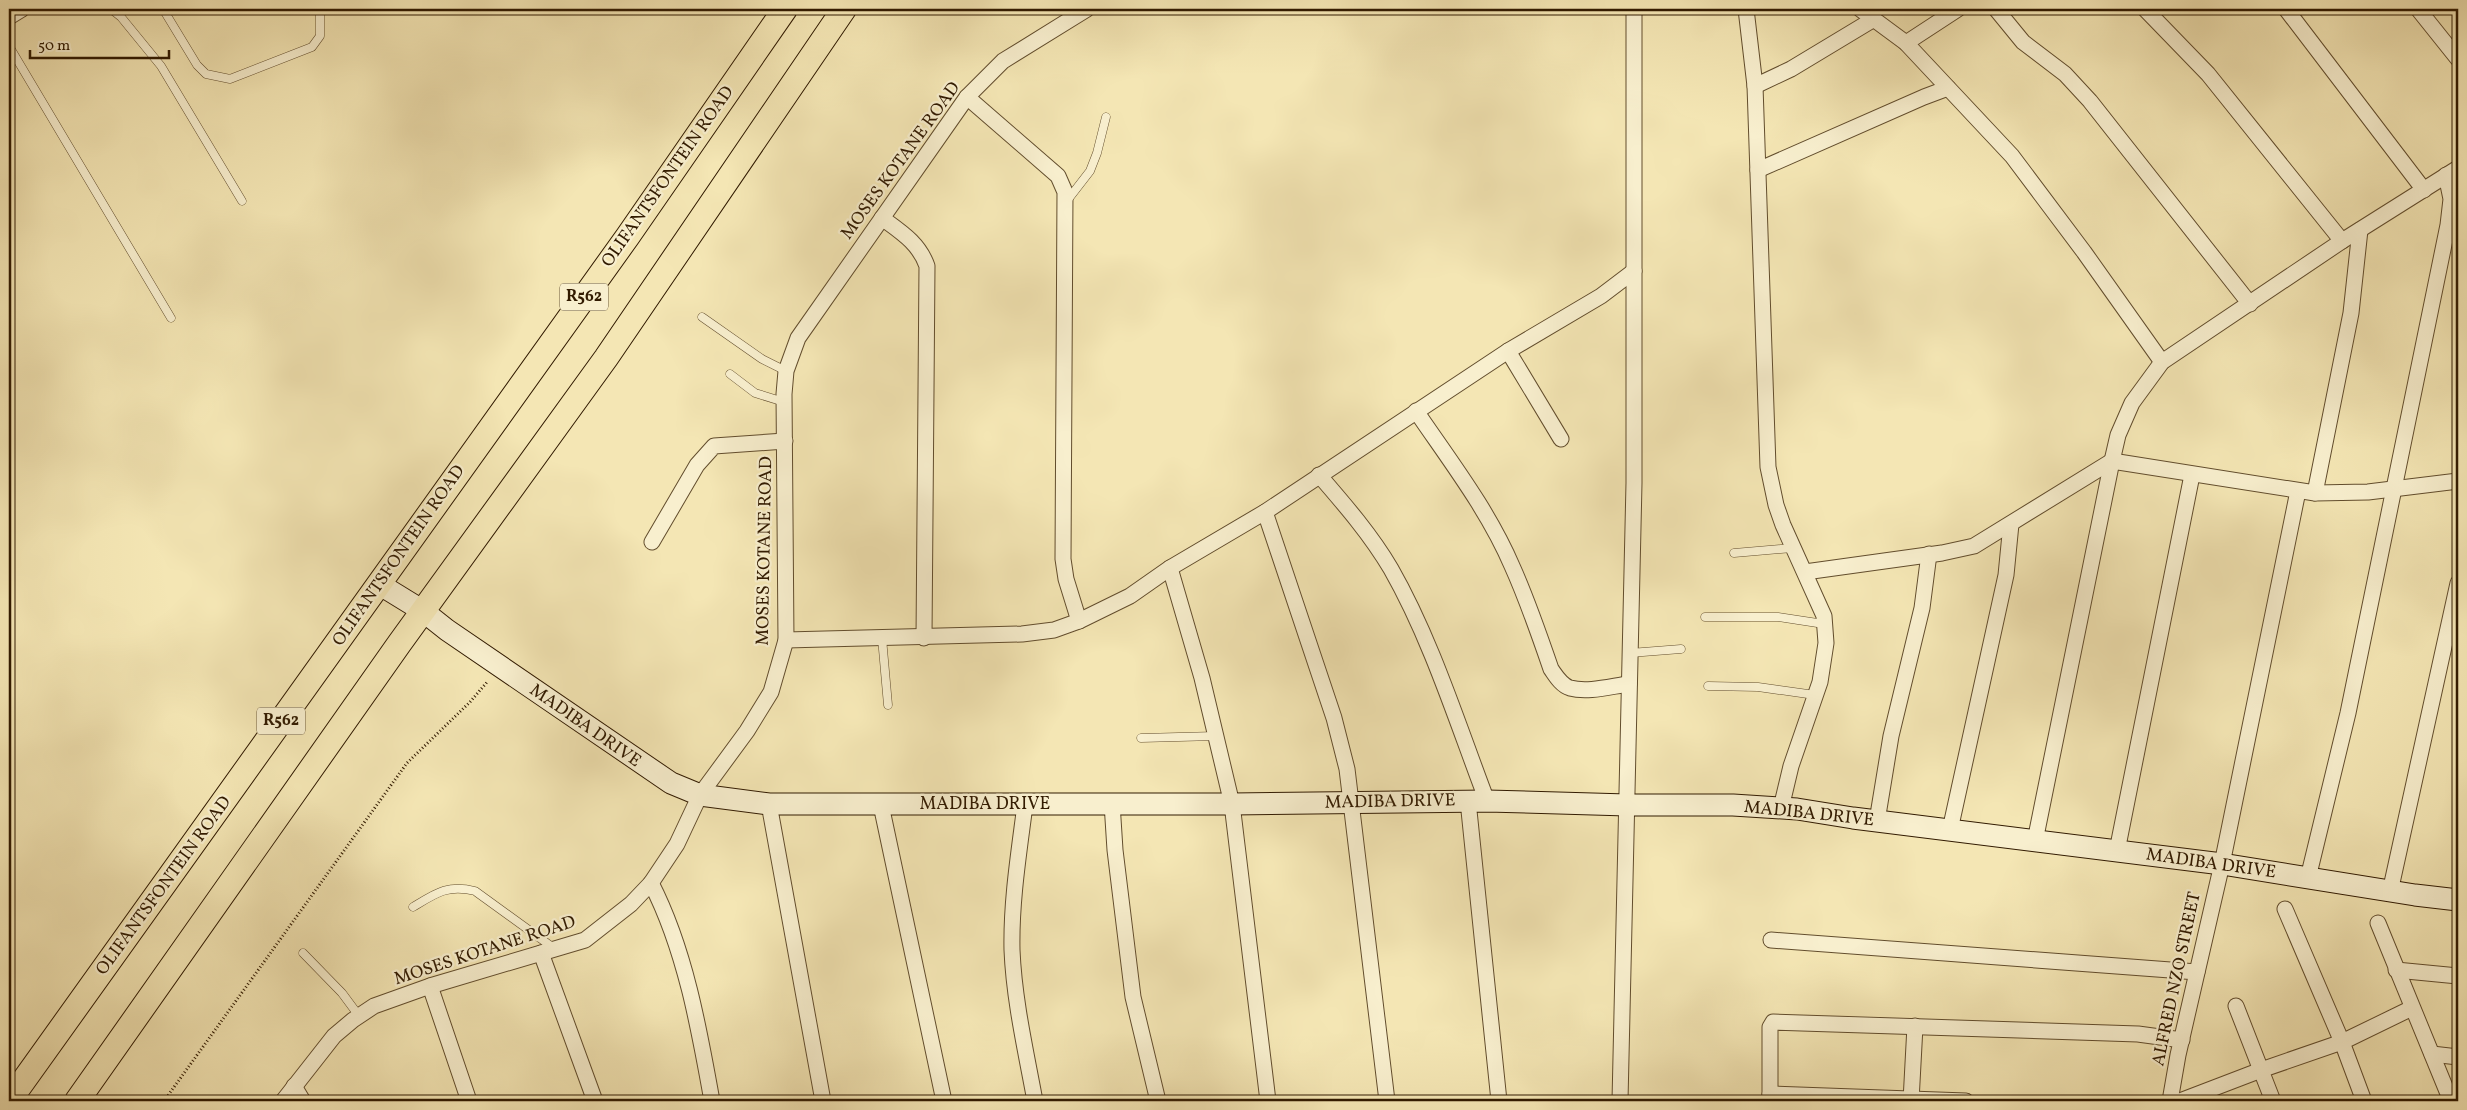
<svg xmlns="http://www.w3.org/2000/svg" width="2467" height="1110" viewBox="0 0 2467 1110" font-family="Vollkorn,serif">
	<rect width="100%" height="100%" fill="#f4e6b4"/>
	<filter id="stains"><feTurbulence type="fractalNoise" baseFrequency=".004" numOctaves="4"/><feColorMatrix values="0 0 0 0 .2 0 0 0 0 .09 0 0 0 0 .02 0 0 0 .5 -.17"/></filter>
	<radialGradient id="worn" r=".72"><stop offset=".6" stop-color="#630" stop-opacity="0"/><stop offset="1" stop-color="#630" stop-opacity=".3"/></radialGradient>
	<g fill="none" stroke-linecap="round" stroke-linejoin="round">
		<g stroke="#624d2d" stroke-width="9">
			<g id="lane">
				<path d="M111,9L121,17L161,66L242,201"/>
				<path d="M163,9L197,65L206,74L230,79L312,47L320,36V9"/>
				<path d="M9,46L171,318"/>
				<path d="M1066,202L1090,171L1097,153L1106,117"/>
				<path d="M702,317L762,359L786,371"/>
				<path d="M730,374L755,393L784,402"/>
				<path d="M1734,553L1792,548"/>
				<path d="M1705,617H1778L1824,624"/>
				<path d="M882,638L888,705"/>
				<path d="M1630,653L1681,649"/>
				<path d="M1708,686L1758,687L1815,695"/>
				<path d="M1141,738L1216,736"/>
				<path d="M413,907C436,893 448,884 475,891L555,949"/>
				<path d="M303,953L342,993L359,1016"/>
			</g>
		</g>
		<g stroke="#624d2d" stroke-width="17">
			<g id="street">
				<path d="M1746,9L1755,86L1768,467L1776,505L1783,525L1824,616L1826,643L1820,682L1791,766L1781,808"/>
				<path d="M1860,9L1906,43L2012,156L2084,252L2162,362"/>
				<path d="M1996,9L2023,42L2065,74L2090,101L2250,304"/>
				<path d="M2145,9L2208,74L2342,241"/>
				<path d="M2286,9L2424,190"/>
				<path d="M2418,9L2458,59"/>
				<path d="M9,17L22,9"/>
				<path d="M1906,43L1958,9"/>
				<path d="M1755,86L1791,69L1874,19"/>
				<path d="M967,97L1058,176L1065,192L1063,559L1066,579L1079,621"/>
				<path d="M1758,170L1924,97L1948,88"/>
				<path d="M882,218C901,232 919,243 927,266L924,638"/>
				<path d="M1508,351L1561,439"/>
				<path d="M1416,411C1450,461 1488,510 1512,566C1527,599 1539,634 1551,669C1556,676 1561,685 1570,688C1588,693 1612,686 1629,684"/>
				<path d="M1319,475C1345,505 1371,535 1391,569C1431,639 1458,725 1487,801"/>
				<path d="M2315,493L2351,313L2360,230"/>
				<path d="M1265,512L1334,718L1347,769L1387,1101"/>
				<path d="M652,542L697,465L714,446L785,441"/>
				<path d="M1170,568L1202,678L1232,804L1268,1101"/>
				<path d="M1805,572L1942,553L1974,546L2112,461L2315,493L2368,492L2458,481"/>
				<path d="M786,640L1022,634L1054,630L1079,621L1130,596L1170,568L1265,512L1508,351L1601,296L1634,271"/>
				<path d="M1468,801L1499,1101"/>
				<path d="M1112,803L1115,850L1133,997L1158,1101"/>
				<path d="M769,804L823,1101"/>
				<path d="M881,805L944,1101"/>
				<path d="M1025,805C1019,852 1011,901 1012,950C1014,1000 1026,1052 1035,1101"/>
				<path d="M1877,821L1891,736L1922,608L1929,554"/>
				<path d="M1950,830L2006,575L2011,524"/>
				<path d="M2035,841L2112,461L2118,435L2132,403L2162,362L2342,241L2458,168"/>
				<path d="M2117,851L2192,475"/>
				<path d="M2308,878L2348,713L2448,225L2451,199L2446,175"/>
				<path d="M651,883C685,949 699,1028 712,1101"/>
				<path d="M2390,892L2458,583"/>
				<path d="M2285,909L2342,1042L2364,1101"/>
				<path d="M2378,923L2451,1101"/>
				<path d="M1771,940L2197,972"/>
				<path d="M541,953L595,1101"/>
				<path d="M2396,970L2458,976"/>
				<path d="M430,986L469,1101"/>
				<path d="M2236,1006L2273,1101"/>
				<path d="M2432,1054L2458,1057"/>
				<path d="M294,1086L303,1101"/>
				<path d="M1770,1094L1966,1101"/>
				<path d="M283,1101L334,1036L353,1020L374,1006L430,986L585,940L631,904L651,883L677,844L700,795L747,731L771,692L786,640L784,394L786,371L798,338L967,97L1003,61L1087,9"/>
				<path d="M1620,1101L1634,483V9"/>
				<path d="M1770,1101V1027L1773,1022L2138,1034L2182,1040"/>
				<path d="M1911,1101L1915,1026"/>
				<path d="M2170,1101L2178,1055L2222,864L2298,491"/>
				<path d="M2180,1101L2261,1070L2342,1042L2412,1008"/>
			</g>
		</g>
		<g stroke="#311a00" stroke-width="23">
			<path id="secondary" d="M379,584L423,611L447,630L671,783L700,795L769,804H1232L1487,801L1627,805H1733L1797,809L1853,818L2222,864L2415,895L2458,900"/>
		</g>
		<g stroke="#311a00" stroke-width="26">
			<g id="primary">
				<path d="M9,1101L628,236L785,9"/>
				<path d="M77,1101L399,644L606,358L844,9"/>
			</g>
		</g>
		<path stroke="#311a00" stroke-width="3" stroke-dasharray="1 2.5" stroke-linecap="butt" d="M164,1101L407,763L470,702L488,681"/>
		<use href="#lane" stroke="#f8efce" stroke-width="8"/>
		<use href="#street" stroke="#f8efce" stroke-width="15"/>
		<use href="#secondary" stroke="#f8efce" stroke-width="21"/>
		<use href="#primary" stroke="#f4e6b4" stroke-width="24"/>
	</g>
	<g text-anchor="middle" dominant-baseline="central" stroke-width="4.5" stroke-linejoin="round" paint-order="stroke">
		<g fill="#f8efce" stroke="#6d5a3e" stroke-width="1">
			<rect x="560" y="283.5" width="48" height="27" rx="4"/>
			<rect x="257" y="707.5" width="48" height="27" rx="4"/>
		</g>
		<g font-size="16" font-weight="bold" fill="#311a00">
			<text x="584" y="297">R562</text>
			<text x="281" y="721">R562</text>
		</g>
		<g font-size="18" fill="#311a00" stroke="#f8efce">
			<text transform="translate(901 161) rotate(-54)">MOSES KOTANE ROAD</text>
			<text transform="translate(668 177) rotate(-55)">OLIFANTSFONTEIN ROAD</text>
			<text transform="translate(765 551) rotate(-89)">MOSES KOTANE ROAD</text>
			<text transform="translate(399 556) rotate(-55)">OLIFANTSFONTEIN ROAD</text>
			<text transform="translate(585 726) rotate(35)">MADIBA DRIVE</text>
			<text transform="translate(1390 802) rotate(-1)">MADIBA DRIVE</text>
			<text x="985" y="804">MADIBA DRIVE</text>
			<text transform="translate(1809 814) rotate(6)">MADIBA DRIVE</text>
			<text transform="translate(2211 864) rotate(8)">MADIBA DRIVE</text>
			<text transform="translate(164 886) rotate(-54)">OLIFANTSFONTEIN ROAD</text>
			<text transform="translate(485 951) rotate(-18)">MOSES KOTANE ROAD</text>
			<text transform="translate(2177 979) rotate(-78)">ALFRED NZO STREET</text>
		</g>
	</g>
	<rect width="2467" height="1110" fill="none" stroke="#f4e6b4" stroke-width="30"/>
	<rect x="10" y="10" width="2447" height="1090" fill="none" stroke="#311a00" stroke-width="2.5"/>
	<rect x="15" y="15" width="2437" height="1080" fill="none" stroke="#311a00"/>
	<path d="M30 50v8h139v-8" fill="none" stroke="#311a00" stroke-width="2.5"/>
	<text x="38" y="50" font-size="15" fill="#311a00" stroke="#f8efce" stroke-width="4" paint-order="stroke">50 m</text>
	<rect width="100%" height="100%" filter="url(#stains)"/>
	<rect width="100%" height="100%" fill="url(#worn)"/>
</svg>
